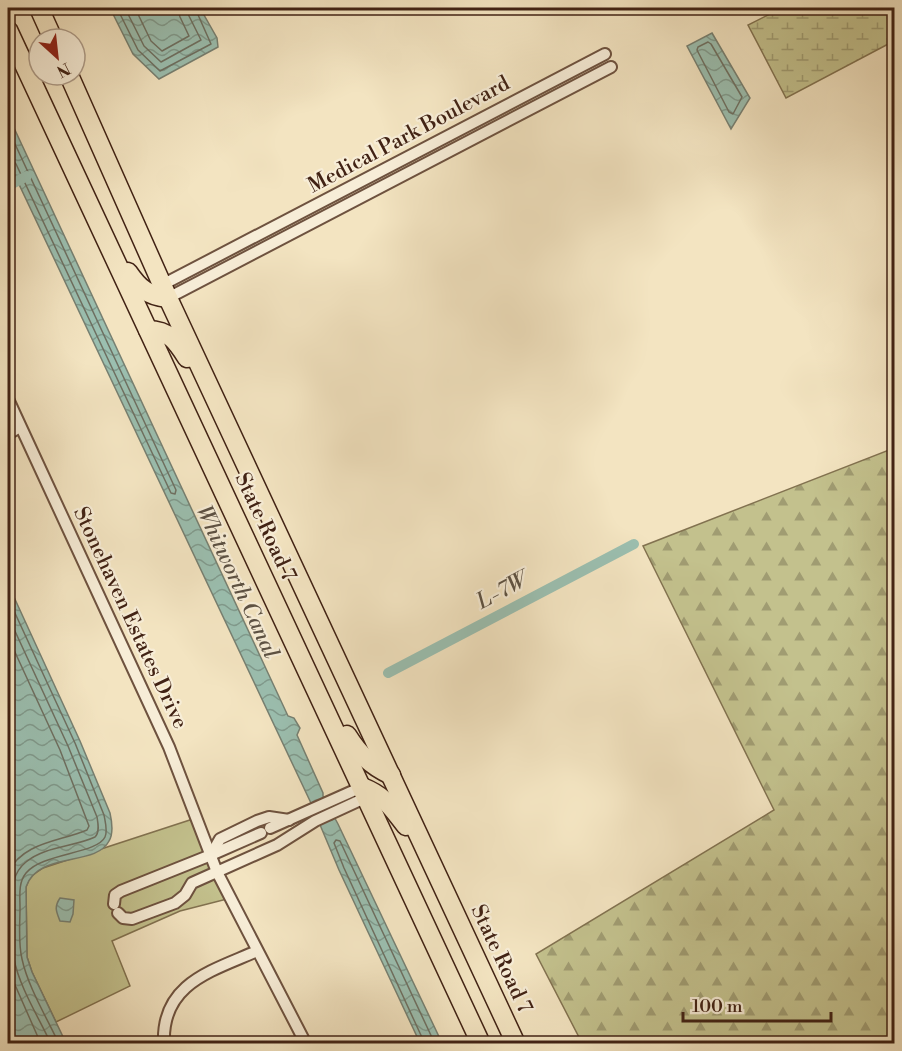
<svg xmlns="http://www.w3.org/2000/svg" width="902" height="1051" viewBox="0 0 902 1051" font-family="'Libre Bodoni',serif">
	<defs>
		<pattern id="forest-firs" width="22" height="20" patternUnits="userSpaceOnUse" patternTransform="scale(1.5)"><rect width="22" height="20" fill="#c3c18d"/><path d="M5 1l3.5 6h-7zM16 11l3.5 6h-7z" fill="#a09c72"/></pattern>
		<pattern id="wetland-marsh" width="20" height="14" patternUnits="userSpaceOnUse" patternTransform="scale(1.5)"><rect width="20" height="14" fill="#c3c18d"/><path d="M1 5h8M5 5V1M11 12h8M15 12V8" fill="none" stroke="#a09c72"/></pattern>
		<pattern id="water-waves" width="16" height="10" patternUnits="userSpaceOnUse" patternTransform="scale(1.5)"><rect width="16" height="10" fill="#9bbfb0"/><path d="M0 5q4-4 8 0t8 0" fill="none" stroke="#809b8e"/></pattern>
	</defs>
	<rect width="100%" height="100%" fill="#f3e4c1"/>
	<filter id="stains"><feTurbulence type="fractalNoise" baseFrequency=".00333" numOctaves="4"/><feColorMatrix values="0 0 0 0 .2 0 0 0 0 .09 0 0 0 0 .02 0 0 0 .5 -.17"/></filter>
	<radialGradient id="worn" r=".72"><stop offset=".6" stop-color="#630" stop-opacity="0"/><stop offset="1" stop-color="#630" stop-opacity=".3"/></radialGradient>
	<path fill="url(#forest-firs)" stroke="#827250" stroke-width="1.5" d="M894,448V1043H582L536,954L774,810L643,546Z"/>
	<path fill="url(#wetland-marsh)" stroke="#827250" stroke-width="1.5" d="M782,8H894V41L786,98L748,25Z"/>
	<path fill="#c3c18d" stroke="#827250" stroke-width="1.5" d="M196,818L231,898L180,911L112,941L130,986L56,1022L32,972L27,957L26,887L30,877L43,868Z"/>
	<g fill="url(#water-waves)" stroke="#778072" stroke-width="1.5">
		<path d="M110,8H200L217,38L218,47L159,79L133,54Z"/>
		<path d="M712,33L750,98L731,129L687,46Z"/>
		<path d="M8,115L288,716L294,718L300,728L297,735L323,793V796L338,824L442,1043H420L339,870L310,801L8,161Z"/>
		<path d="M8,584L80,741L110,813C112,822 114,833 109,841C96,867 38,851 26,887L27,957L32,972L66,1043H8Z"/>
		<path d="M60,898L74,900L73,914L70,922L60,921C56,911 54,907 60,898Z"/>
	</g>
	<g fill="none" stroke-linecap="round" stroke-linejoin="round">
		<g stroke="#6e7062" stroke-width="1.5">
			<path d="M117,8L138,50L160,71L211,44L195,8"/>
			<path d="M125,8L144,46L161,62L201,40L188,14L187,8"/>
			<path d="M135,8L151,41L162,51L189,36L180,17L178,8"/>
			<path d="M708,42L711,44L742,97L733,114L729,112L697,50L698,47Z"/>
			<path d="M8,129L176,490L175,494L171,493L16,164L13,161L8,160"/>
			<path d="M8,598L75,743L104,815C105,821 108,831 105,837C97,854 42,853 26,873C18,883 20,896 20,908C20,925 18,943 22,959C28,987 47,1018 59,1044"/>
			<path d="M8,616L68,746L97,817C98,823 100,832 95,837C74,847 45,846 26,862C11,874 12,891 12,908C12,925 11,942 14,959C19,986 39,1018 51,1044"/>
			<path d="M8,637L60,750L89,826L87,830C58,842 24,842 8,872"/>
			<path d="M8,969L41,1044"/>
			<path d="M425,1044L344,868L334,843L336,840L340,841L435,1044"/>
		</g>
		<g stroke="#9bbfb0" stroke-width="10">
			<path d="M8,186L27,176"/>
			<path d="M388,673L634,544"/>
		</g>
		<g stroke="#6e523f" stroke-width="14">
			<g id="minor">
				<path d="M162,285L605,54"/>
				<path d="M168,298L611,67"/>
				<path d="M8,399L169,747L217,872L306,1044"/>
				<path d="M8,434L20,427"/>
				<path d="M270,828L362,787"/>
				<path d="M211,855L220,839L257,821L269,817L289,820"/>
				<path d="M114,904L115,895L121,891L211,855L261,833"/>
				<path d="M118,913L123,918L132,919L175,903L185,895L192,883L277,845L315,821L367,797"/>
				<path d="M164,1044C161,983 212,971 257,951"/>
			</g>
		</g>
		<g stroke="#412214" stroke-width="21">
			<g id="primary">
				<path d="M39,8L53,39"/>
				<path d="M8,30L481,1044"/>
				<path d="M69,75L168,298L516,1044"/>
				<path d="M128,272C139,288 148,296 168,298"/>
				<path d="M148,330C169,330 177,342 187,358"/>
				<path d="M347,735C359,754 371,766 391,775"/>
				<path d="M362,787C385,796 391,807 406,826"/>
			</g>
		</g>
		<use href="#minor" stroke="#f7edd7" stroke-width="10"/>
		<use href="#primary" stroke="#f3e4c1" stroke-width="18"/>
	</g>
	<g text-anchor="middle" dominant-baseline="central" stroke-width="4.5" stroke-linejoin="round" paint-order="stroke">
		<g font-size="21" fill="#412214" stroke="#f7edd7">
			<text transform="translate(409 135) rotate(-28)">Medical Park Boulevard</text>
			<text transform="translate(265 527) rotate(65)">State Road 7</text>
			<text transform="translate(130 618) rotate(65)">Stonehaven Estates Drive</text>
			<text transform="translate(501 959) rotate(65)">State Road 7</text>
		</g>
		<g font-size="22" font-style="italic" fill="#5c5143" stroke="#f7edd7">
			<text transform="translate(237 582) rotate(65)">Whitworth Canal</text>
			<text transform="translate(502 591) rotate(-28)">L-7W</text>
		</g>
	</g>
	<rect width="902" height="1051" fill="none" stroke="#f3e4c1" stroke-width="30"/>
	<rect x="9" y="9" width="884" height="1033" fill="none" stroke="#412214" stroke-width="3"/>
	<rect x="15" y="15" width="872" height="1021" fill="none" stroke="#412214" stroke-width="1.5"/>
	<g transform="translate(57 57) rotate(153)"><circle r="28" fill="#f7edd7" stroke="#ae9c89" stroke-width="1.5"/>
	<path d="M0-4.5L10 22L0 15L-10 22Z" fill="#8f2418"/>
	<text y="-9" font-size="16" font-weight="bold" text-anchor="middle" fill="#412214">N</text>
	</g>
	<path d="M683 1012v9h148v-9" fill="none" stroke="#412214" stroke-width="3"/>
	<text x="692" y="1012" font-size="18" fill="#412214" stroke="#f7edd7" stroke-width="4.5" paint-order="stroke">100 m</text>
	<rect width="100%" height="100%" filter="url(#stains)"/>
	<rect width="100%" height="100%" fill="url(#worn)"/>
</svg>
